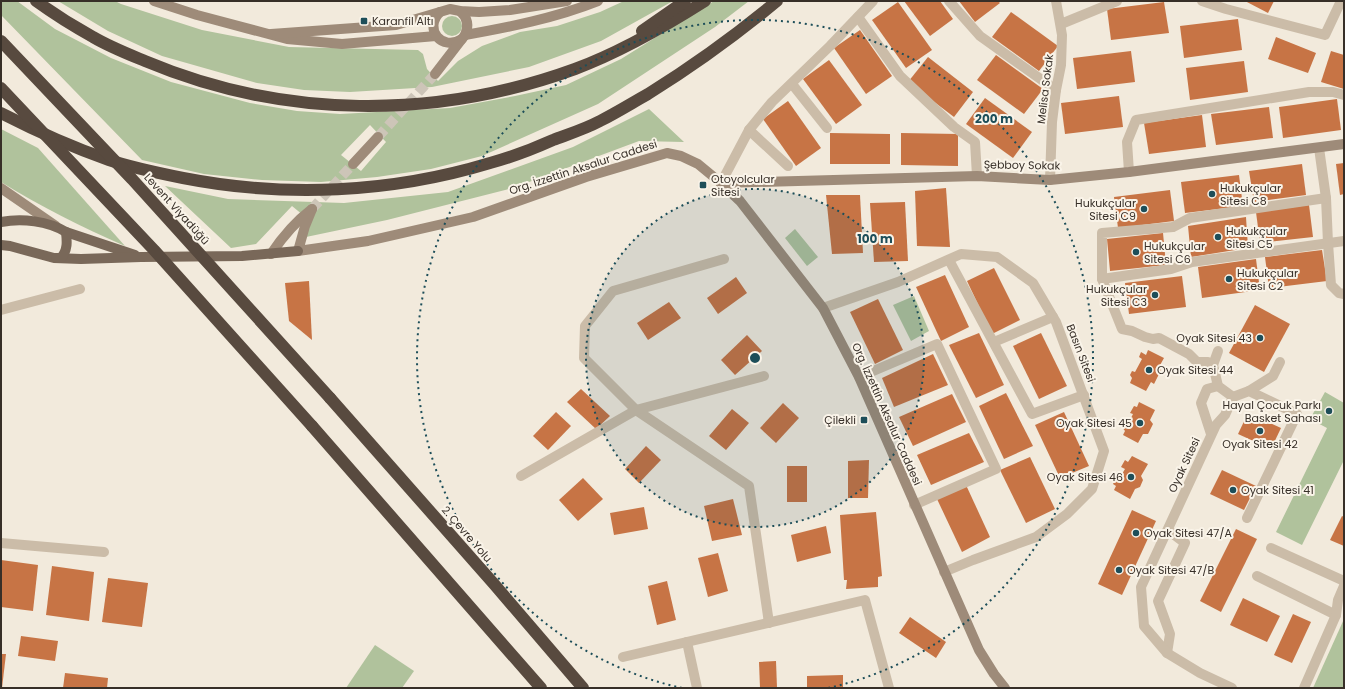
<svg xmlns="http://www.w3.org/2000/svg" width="1345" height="689" viewBox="0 0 1345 689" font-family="Poppins,sans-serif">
	<rect width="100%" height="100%" fill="#f2eadc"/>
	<g fill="#b0c29c" fill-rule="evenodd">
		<path d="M1,1H17L55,29L111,58L171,82L250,103L297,111L340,114L450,108L515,96L566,85L621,59L714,1H749L715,27L598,104L482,156L431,169L377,177L321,182L262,180L204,174L142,160L1,15ZM370,125L386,142L361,171L341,155Z"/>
		<path d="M58,1H115L121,4L202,30L289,47L418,50L423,54L427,69L438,81L458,61L482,46L520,32L557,26L600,12L624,1H673L601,41L529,67L432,87L350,92L304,90L257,83L162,56L108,31Z"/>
		<circle cx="452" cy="26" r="10"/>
		<path d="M649,109L684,142L639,141L513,188L387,220L306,237L309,220L292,206L256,244L231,248L165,186L228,199L344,203L448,192L573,147Z"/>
		<path d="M1,129L38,148L125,246C81,227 42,207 1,182Z"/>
		<path d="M795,229L818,257L807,266L785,238Z"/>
		<path d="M914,296L929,331L911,341L893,305Z"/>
		<path d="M1325,392L1344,403V460L1302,545L1276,532L1327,428L1310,419Z"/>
		<path d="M1344,619V688H1313Z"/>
		<path d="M375,645L414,671L402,688H346Z"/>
	</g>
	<g fill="#c77445">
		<path d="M904,1H940L953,19L930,36Z"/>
		<path d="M959,1H998L1000,3L975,22Z"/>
		<path d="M1245,1H1274L1268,13Z"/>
		<path d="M898,2L932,50L906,68L872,20Z"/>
		<path d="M1164,2L1169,33L1111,40L1107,9Z"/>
		<path d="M1011,12L1058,46L1039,71L992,37Z"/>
		<path d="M1238,19L1242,50L1184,58L1180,26Z"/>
		<path d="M860,30L892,76L866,94L834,48Z"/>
		<path d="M1276,37L1316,53L1308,73L1268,59Z"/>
		<path d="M1131,51L1135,82L1077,89L1073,58Z"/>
		<path d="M1331,51L1344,55V89L1321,82Z"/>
		<path d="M996,55L1043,89L1024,114L977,80Z"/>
		<path d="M928,57L973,92L954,117L908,82Z"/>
		<path d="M829,60L862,105L836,124L803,79Z"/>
		<path d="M1244,61L1248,92L1190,100L1186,68Z"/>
		<path d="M1119,96L1123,127L1065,134L1061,103Z"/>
		<path d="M985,98L1032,132L1013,158L966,124Z"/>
		<path d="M1337,99L1341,130L1283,138L1279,107Z"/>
		<path d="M788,101L821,148L796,166L763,119Z"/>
		<path d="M1269,107L1273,138L1216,145L1211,114Z"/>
		<path d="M1202,115L1206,147L1149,154L1144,123Z"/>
		<path d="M830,133L890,134V164H830Z"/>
		<path d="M901,133L958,134V166L901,165Z"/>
		<path d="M1344,163V194L1340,195L1336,164Z"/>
		<path d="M1302,164L1306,195L1254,202L1249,171Z"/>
		<path d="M1239,175L1243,206L1185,213L1181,182Z"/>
		<path d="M946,188L950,247L917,246L915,191Z"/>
		<path d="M1170,190L1174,221L1118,228L1114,197Z"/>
		<path d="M826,195H860L863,253L832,254Z"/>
		<path d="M905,202L908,261L874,262L870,203Z"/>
		<path d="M1309,205L1313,237L1260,243L1256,212Z"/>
		<path d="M1246,217L1248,248L1191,257L1188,226Z"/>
		<path d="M1163,233L1166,265L1110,271L1107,239Z"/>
		<path d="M1322,250L1327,281L1269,288L1265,257Z"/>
		<path d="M1256,259L1260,290L1202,298L1198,267Z"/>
		<path d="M994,268L1020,320L992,334L967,281Z"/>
		<path d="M945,275L969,327L941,341L916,287Z"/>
		<path d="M1182,276L1186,307L1129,314L1125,283Z"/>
		<path d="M736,277L747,293L718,314L707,298Z"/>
		<path d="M309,281L312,340L289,321L285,283Z"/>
		<path d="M878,299L903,350L875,364L850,312Z"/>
		<path d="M669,302L681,318L648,340L637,323Z"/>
		<path d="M1255,305L1290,324L1264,372L1229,353Z"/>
		<path d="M979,333L1004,385L976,398L949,345Z"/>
		<path d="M1041,333L1067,386L1039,399L1013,346Z"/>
		<path d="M747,335L762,351L735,375L721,360Z"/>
		<path d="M1148,350L1164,358L1159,367L1161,370L1154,384L1151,382L1146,391L1130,383L1132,378L1130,375L1132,371L1135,372L1142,359L1139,357L1141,352L1146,355Z"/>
		<path d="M933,354L948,385L894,407L882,378Z"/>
		<path d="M581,389L610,416L596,429L567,402Z"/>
		<path d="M1006,393L1033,446L1004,459L979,406Z"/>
		<path d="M952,394L966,422L913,446L899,417Z"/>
		<path d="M1139,402L1155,410L1150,420L1153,424L1148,434H1143L1138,443L1123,435L1125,431L1122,427L1125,422L1128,424L1133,414L1130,413L1134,406L1137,407Z"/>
		<path d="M783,403L799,418L776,443L760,428Z"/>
		<path d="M732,409L749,423L726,450L709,436Z"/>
		<path d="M556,412L571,426L548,450L533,436Z"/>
		<path d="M1064,412L1089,466L1060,478L1035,425Z"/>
		<path d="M1248,413L1281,428L1271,449L1238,434Z"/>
		<path d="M969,433L984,462L931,485L917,455Z"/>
		<path d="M646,446L661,460L639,483L625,469Z"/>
		<path d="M1132,456L1148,464L1141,476L1143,480L1140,487L1135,489L1130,499L1114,490L1116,486L1113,484L1116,478L1119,479L1125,469L1121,467L1125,460L1128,462Z"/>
		<path d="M1030,457L1055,509L1026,523L1000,470Z"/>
		<path d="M869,460L868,498H848V461Z"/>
		<rect x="787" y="466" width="20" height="36"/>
		<path d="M1222,470L1256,486L1244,510L1210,494Z"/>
		<path d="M583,478L603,499L578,521L559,500Z"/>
		<path d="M966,485L990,537L962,552L937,499Z"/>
		<path d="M733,499L742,535L712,541L704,506Z"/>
		<path d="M644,507L648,529L614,535L610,513Z"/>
		<path d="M1132,510L1156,521L1122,595L1098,584Z"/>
		<path d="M876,512L882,576L878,577V587L846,589L847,580H844L840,515Z"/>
		<path d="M1342,516L1344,517V546L1330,540Z"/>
		<path d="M826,526L831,553L797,562L791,535Z"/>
		<path d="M1236,529L1257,539L1221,612L1200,601Z"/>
		<path d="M718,553L728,591L708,597L698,558Z"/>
		<path d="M1,560L38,565L33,611L1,607Z"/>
		<path d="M52,566L94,572L89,621L46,615Z"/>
		<path d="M108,578L148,583L142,627L102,622Z"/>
		<path d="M667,581L676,620L657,625L648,586Z"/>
		<path d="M1243,598L1280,616L1267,642L1230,625Z"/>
		<path d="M1293,614L1311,622L1292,663L1274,655Z"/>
		<path d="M910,617L946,642L936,658L899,633Z"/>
		<path d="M21,636L58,641L55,661L18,656Z"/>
		<path d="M1,654H6L2,688L1,687Z"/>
		<path d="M776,661L777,688H760L759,662Z"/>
		<path d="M65,673L108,678L107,688H63Z"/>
		<path d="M843,675V688H807V676Z"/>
	</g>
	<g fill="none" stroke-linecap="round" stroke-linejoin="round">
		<g stroke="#cdc5b8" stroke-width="10" stroke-dasharray="10 5" stroke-linecap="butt">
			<path d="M378,137L435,74"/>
			<path d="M312,209L353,164"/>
		</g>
		<g stroke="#cbbca8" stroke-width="10">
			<path d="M949,1L980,36L1056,90"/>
			<path d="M1202,1L1226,9L1325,35L1341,1"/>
			<path d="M858,17L900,76L954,127L975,142L977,176"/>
			<path d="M1061,24L1117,1"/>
			<path d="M792,84L827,128"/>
			<path d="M749,130L788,166"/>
			<path d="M1319,148L1326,198L1328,243L1331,285L1339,293L1344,294"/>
			<path d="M1129,172L1127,142L1136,120L1309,92H1333L1344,95"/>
			<path d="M1050,180L1052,122L1056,90L1061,65L1062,35L1056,1"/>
			<path d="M721,183L749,130L772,102L830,46L873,1"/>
			<path d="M724,259L613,291L585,326L584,358L636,410L749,486L769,623"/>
			<path d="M949,260L1032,414L1084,395"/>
			<path d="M1102,279L1171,269L1192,262L1344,241"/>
			<path d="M823,308L898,282L961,254L997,257L1033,283L1056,322L1104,451L1092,489L1067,514L1036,537L973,560L944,572"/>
			<path d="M1,310L80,289"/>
			<path d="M994,342L1053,317"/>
			<path d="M1213,365L1218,351"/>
			<path d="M859,377L937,344L996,469L914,505"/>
			<path d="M1249,391L1273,376L1280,362"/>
			<path d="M1233,397L1249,391L1297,414L1247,518"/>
			<path d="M1211,434L1201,403L1207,389L1218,386"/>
			<path d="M521,476L636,410L764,376"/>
			<path d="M1,543L104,552"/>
			<path d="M1271,548L1344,581"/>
			<path d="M1257,576L1336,615"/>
			<path d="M687,642L697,688"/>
			<path d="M1167,653L1170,634L1158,601L1185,543L1168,530"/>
			<path d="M623,657L865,600L889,688"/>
			<path d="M1232,688L1200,673L1167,653L1144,626L1141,587L1216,425L1225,415L1233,397L1218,386L1213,365L1208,362H1197L1189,354L1159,338L1153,339L1145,337L1132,331L1122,329L1102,279V233L1173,227L1190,218L1326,198"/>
			<path d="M1304,688L1336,615L1338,600L1344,586"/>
		</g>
		<g stroke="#9e8b79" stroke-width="10">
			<path d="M154,1L197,15L287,39L342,44L436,36"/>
			<path d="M440,12C423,29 442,52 462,39"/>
			<path d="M271,34L396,25L450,9L460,11L479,12L510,10L567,1"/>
			<path d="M465,35C510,27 555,18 598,1"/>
			<path d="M435,74L465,35C469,26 468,18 460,11"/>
			<path d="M353,164L378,137"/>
			<path d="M721,183L977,176L1050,180L1129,172L1344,144"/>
			<path d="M1,188L56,226"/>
			<path d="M312,209L305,226L298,251L368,241L473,217L586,177L667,153L681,156L698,164L721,183L740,201L823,308L859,377L979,650L994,674L1005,688"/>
			<path d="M271,254C283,236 295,222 312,209"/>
		</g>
		<g stroke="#796859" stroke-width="10">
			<path d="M1,222C22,218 48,221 66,232L135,255"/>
			<path d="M1,245L10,246L54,258L81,259L141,257L242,256L298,251"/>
			<path d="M56,258H61C68,250 67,241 66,232"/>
		</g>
		<g stroke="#584a3f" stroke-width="12">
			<path d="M36,1C54,14 73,26 93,37C110,47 128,54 145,61C283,119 435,120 575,69C621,52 664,27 705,1"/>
			<path d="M642,31L685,1"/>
			<path d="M1,113C36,131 72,147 109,160C133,168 158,173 183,178C285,198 391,193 490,163C512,157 533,149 553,140C569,134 585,129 600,121C616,113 632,103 648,94C693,66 736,35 777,1"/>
			<path d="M330,398L494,584L583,688"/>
			<path d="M312,426L541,688"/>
		</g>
		<g stroke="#584a3f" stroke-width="12">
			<path d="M1,41L132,179L330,398"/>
			<path d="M1,88L154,250L312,426"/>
		</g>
	</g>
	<circle cx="755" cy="358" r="169" fill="#1d4e59" fill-opacity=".12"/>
	<g fill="none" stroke="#1d4e59" stroke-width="2" stroke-dasharray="2 4">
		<circle cx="755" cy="358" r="169"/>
		<path d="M682 688A338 338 0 1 1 828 688"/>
	</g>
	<g fill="#1d4e59" stroke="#faf4e9" stroke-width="1.5">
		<rect x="360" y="17" width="8" height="8" rx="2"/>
		<rect x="699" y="181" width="8" height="8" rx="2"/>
		<circle cx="1212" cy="194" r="4"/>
		<circle cx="1144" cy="209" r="4"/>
		<circle cx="1218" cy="237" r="4"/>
		<circle cx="1136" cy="252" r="4"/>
		<circle cx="1229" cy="279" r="4"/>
		<circle cx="1155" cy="295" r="4"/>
		<circle cx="1260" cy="338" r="4"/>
		<circle cx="1149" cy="370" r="4"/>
		<circle cx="1329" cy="411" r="4"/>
		<rect x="860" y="416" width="8" height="8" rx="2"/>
		<circle cx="1140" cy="423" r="4"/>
		<circle cx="1260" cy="431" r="4"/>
		<circle cx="1131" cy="477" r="4"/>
		<circle cx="1233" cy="490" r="4"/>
		<circle cx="1136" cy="533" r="4"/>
		<circle cx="1119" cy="570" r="4"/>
	</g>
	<g text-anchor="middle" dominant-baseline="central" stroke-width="4" stroke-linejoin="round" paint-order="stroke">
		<g font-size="11" fill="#372f28" stroke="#faf4e9" text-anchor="start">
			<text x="372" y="21">Karanfil Altı</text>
			<text x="711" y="179">Otoyolcular<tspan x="711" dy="13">Sitesi</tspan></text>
			<text x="1220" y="188">Hukukçular<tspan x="1220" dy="13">Sitesi C8</tspan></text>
			<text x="1136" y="203" text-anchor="end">Hukukçular<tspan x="1136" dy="13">Sitesi C9</tspan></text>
			<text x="1226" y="231">Hukukçular<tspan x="1226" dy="13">Sitesi C5</tspan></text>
			<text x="1144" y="246">Hukukçular<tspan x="1144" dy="13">Sitesi C6</tspan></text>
			<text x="1237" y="273">Hukukçular<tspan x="1237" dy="13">Sitesi C2</tspan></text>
			<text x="1147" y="289" text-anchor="end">Hukukçular<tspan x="1147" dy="13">Sitesi C3</tspan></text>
			<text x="1252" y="338" text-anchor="end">Oyak Sitesi 43</text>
			<text x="1157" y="370">Oyak Sitesi 44</text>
			<text x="1321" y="405" text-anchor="end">Hayal Çocuk Parkı<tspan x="1321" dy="13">Basket Sahası</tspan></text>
			<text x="856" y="420" text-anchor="end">Çilekli</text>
			<text x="1132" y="423" text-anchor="end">Oyak Sitesi 45</text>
			<text x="1260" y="444" text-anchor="middle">Oyak Sitesi 42</text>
			<text x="1123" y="477" text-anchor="end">Oyak Sitesi 46</text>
			<text x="1241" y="490">Oyak Sitesi 41</text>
			<text x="1144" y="533">Oyak Sitesi 47/A</text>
			<text x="1127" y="570">Oyak Sitesi 47/B</text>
		</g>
		<g font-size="11" fill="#372f28" stroke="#faf4e9">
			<text transform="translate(1045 89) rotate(-83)">Melisa Sokak</text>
			<text transform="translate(1022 165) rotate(1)">Şebboy Sokak</text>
			<text transform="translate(583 167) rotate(-18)">Org. İzzettin Aksalur Caddesi</text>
			<text transform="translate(177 209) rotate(48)">Levent Viyadüğü</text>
			<text transform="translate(1081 353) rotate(69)">Basın Sitesi</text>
			<text transform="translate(887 414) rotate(66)">Org. İzzettin Aksalur Caddesi</text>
			<text transform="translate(1184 465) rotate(-65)">Oyak Sitesi</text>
			<text transform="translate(467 534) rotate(49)">2. Çevre Yolu</text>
		</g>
	</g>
	<circle cx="755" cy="358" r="6" fill="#1d4e59" stroke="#faf4e9" stroke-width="2"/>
	<g font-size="12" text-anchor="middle" font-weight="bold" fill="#1d4e59" stroke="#faf4e9" stroke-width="4" stroke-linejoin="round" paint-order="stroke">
		<text x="994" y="123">200 m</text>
		<text x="875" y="243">100 m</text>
	</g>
	<rect width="1345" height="689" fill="none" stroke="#372f28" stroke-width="4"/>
</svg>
